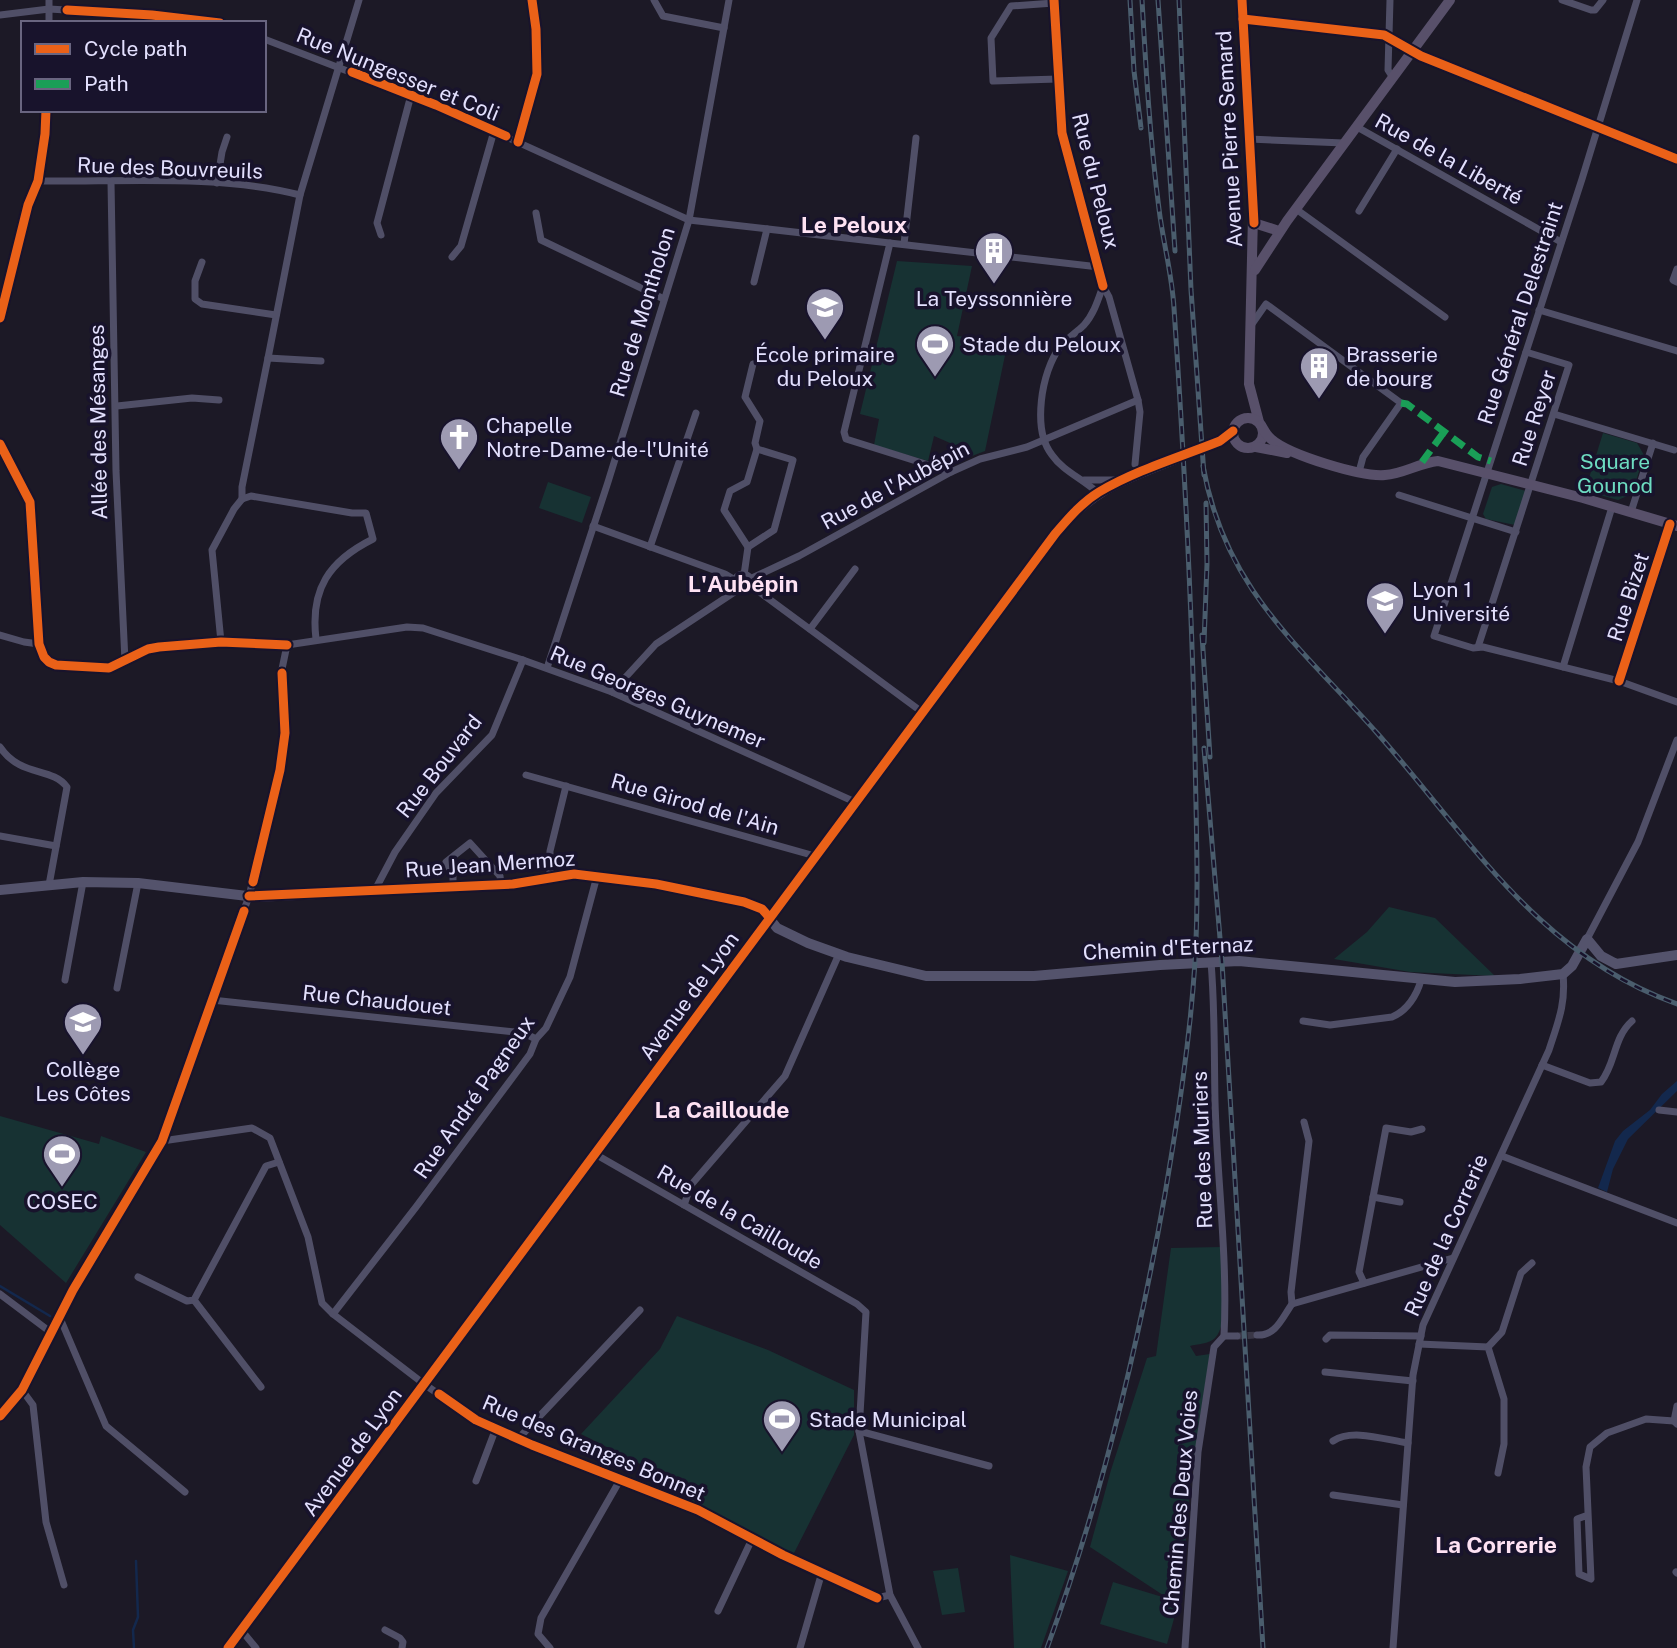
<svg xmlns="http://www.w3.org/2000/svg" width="1677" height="1648" viewBox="0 0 1677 1648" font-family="'Public Sans',sans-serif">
	<rect width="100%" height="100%" fill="#1c1926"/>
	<g fill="#173233">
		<path d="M897,261L972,266L957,336L1008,341L985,451L959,461L957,446L934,436L928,461L874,445L879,419L860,414Z"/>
		<path d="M1603,433L1637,443L1644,455L1632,494L1618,500L1585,491Z"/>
		<path d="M548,482L591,497L582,523L539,508Z"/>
		<path d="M1501,484L1526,491L1515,525L1486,519L1483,514L1492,487Z"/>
		<path d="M1389,907L1435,918L1495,976L1410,972L1334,959L1367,932Z"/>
		<path d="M0,1116L99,1144L101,1136L146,1152L66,1283L0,1225Z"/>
		<path d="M1221,1247C1222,1268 1230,1323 1215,1338C1209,1344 1197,1344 1190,1346L1196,1356L1210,1354L1190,1484L1181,1605L1178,1604L1167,1644L1100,1624L1113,1582L1169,1599L1090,1547L1111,1470L1147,1358L1156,1356L1171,1248Z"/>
		<path d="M677,1316L768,1350L854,1390V1435L793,1555L694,1504L680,1484L581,1434L660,1349Z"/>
		<path d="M1010,1555L1068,1571L1041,1648H1014Z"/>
		<path d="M958,1568L965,1612L942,1615L933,1571Z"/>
	</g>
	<path fill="#13284d" d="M1677,1081V1091L1628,1139L1613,1169L1607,1192L1598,1188L1615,1141L1623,1131L1650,1110L1662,1094Z"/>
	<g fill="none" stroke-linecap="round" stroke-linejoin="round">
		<g stroke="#13284d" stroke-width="2.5">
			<path d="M0,1286L50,1316"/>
			<path d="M134,1648L133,1630L138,1617L136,1561"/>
		</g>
		<path stroke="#3a3746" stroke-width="7" stroke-dasharray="7 3.5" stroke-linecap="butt" d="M1237,1336L1257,1335"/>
		<g stroke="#504f67" stroke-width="7">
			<path d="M654,0L663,16L724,28"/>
			<path d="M1054,0L1062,133L1103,286C1098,300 1094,314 1084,325C1076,333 1067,338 1060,347C1041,372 1032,430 1052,455C1063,471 1083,479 1098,493"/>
			<path d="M1390,0L1388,70L1393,78"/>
			<path d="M1562,0L1591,10H1595L1603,0"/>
			<path d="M1637,0L1582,179L1434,636L1473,648L1483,647L1619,681L1677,702"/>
			<path d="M1054,3L1011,6L991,38L993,81L1058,79"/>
			<path d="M0,15L49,9L152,15L220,23"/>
			<path d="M1243,19L1384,35L1421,56L1677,159"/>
			<path d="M49,23V0"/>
			<path d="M264,39L436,105L689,220L1099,267"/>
			<path d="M1357,127L1561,242"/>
			<path d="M1249,139L1344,143"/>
			<path d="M518,142L537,74L536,29L532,0"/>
			<path d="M38,181C121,182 219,174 300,195"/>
			<path d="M111,182L116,471L125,661"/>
			<path d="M217,183L222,152L227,137"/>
			<path d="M1296,209L1445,317"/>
			<path d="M1359,211L1397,149"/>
			<path d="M536,213L541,240L664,299"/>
			<path d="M381,235L377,223L411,95"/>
			<path d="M890,243L844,432L846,439L951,472"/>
			<path d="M904,244L916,138"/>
			<path d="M452,257L461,246L494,131"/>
			<path d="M202,262L195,281V299L202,304L276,315"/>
			<path d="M1677,269L1673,280L1677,282"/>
			<path d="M754,282L767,229"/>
			<path d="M1103,286L1109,297L1138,400L1140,412L1135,464"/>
			<path d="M1539,310L1677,351"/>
			<path d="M0,318L28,205L38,181L45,134L46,110"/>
			<path d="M1252,324L1266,304L1401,403L1363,457L1359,472"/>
			<path d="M268,358L300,195L359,0"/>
			<path d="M117,406L192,398L219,400"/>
			<path d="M1554,414L1674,450"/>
			<path d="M0,444L30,502L39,644L44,657L49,662L56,665L109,668L148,649L159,647L221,642L287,645L407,627L423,628L523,660L612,692L855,802"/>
			<path d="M1084,480H1122"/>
			<path d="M1399,495L1516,532"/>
			<path d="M242,499V487L268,358L321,361"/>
			<path d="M1631,512L1653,443"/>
			<path d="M593,526L725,574L735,580"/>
			<path d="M650,547L696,413"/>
			<path d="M748,547L774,530L793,460L757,449"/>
			<circle cx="743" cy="582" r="8"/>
			<path d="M744,575L748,547L724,510L730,491L747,482L757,449L755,443L760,421L745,397L753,364"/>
			<path d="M750,579L799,556L951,472L980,459L1027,447L1138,400"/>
			<path d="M750,585L922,712"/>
			<path d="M810,629L855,569"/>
			<path d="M0,635L24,642L39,644"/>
			<path d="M221,642L212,550L234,509L242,499L251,496L352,513H366L373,539C329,561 310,589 316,639"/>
			<path d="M1478,647L1569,365L1526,352"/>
			<path d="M1563,667L1612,507"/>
			<path d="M547,668L608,482L689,220L729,0"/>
			<path d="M1619,681L1670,524"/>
			<path d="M612,692L656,644L739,589"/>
			<path d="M0,747C21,778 51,766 67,787L49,885"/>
			<path d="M526,775L815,856"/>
			<path d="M0,836L56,846"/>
			<path d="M550,878V851L566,786"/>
			<path d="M453,887V875L446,862L470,843L500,876L501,885"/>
			<path d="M375,890L395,852L436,793L492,735L523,660"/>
			<path d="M1587,939L1638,842L1677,740"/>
			<path d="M1211,962C1215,1009 1214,1054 1215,1101C1217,1180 1228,1258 1224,1336"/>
			<path d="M65,980L83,882"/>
			<path d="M117,988L138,883"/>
			<path d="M212,1000L524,1033L536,1039"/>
			<path d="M1303,1021L1330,1025L1392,1017C1407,1011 1417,995 1421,980"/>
			<path d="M1542,1065L1590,1083L1601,1082C1616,1063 1613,1038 1632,1021"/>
			<path d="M1659,1110L1677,1112"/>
			<path d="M162,1141L252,1128L270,1138L308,1237L322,1303L333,1314L424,1384L476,1420L532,1445L698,1510L783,1555L877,1598L890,1595"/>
			<path d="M595,1154L857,1304L866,1312L859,1431L890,1595L918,1648"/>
			<path d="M1502,1156L1677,1223"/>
			<path d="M1373,1197L1400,1202"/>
			<path d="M684,1205L691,1185L785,1076L839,954"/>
			<path d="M138,1277L187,1301L194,1300L266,1166L279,1162"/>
			<path d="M1364,1283L1359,1272L1386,1128L1411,1132L1422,1129"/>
			<path d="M0,1294L53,1334"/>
			<path d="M194,1300L261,1387"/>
			<path d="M1292,1304L1291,1292L1309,1141L1304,1122"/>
			<path d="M333,1314L416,1207L530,1054L536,1039L546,1028L570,977L597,876"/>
			<path d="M60,1318L106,1426L185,1492"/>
			<path d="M1257,1335C1276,1336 1282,1318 1292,1304L1453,1258"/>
			<path d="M1326,1339L1330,1335L1421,1336"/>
			<path d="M1419,1344L1488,1347L1504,1399V1444L1498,1473"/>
			<path d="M1488,1347L1502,1332L1521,1273L1532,1263"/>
			<path d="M1325,1372L1413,1381"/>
			<path d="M22,1390L33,1405L46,1522L64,1585"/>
			<path d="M0,1416L22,1390L73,1290L162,1141L249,896L280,770L285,733L282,669L287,645"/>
			<path d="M1674,1421L1677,1406"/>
			<path d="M859,1431L989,1466"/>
			<path d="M518,1439L640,1310"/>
			<path d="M1333,1441C1352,1428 1386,1440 1408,1443"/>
			<path d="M476,1481L496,1428"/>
			<path d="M1333,1495L1403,1505"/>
			<path d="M1588,1515L1577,1519L1579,1574L1591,1579L1586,1467L1590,1447L1607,1433L1646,1419L1674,1421L1677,1424"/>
			<path d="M1676,1572L1677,1573"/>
			<path d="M718,1611L752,1539"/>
			<path d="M385,1630L400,1638L403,1642L402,1648"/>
			<path d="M242,1631L256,1648"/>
			<path d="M550,1648L538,1634L541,1618L620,1480"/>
			<path d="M800,1648L822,1572"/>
			<path d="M1185,1648L1198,1452L1214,1347L1224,1336H1237"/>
			<path d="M1393,1648L1413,1375L1423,1325L1549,1050C1558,1022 1566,1004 1563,974"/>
		</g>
		<path stroke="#54536c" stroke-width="10" d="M0,890L83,882L138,883L256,897L513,884L574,874L591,875L656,884L744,902L762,909L777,928L808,943L847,957L926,976H1034L1160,965L1239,961L1455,982L1520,979L1563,974L1572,966L1587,939L1601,956L1616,964L1677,955"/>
		<g stroke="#58506a" stroke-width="10">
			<path d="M1242,0L1253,216L1249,384L1259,422"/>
			<path d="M1254,223L1276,230"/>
			<path d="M1255,270L1287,221L1450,0"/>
			<circle cx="1248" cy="433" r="15"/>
			<path d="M1261,425C1264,430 1266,435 1271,439C1289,455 1361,477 1385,475C1403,474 1419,463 1438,461L1583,498L1677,526"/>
			<path d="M1256,447L1287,453"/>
			<path d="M228,1648L1055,534C1090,492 1119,481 1168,462"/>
		</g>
		<g stroke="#4a5d6d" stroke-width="5">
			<g id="rail">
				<path d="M1130,0L1134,71L1141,128"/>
				<path d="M1158,0L1175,251"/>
				<path d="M1179,0L1191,290L1204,475"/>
				<path d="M1203,466C1225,590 1300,646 1377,733C1470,838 1537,954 1677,1004"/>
				<path d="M1202,635L1210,757"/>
				<path d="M1204,643L1207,564L1206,503"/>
				<path d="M1204,748L1222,962L1263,1648"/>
				<path d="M1047,1648C1101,1501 1138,1348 1165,1194C1178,1117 1190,1040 1195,962C1199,892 1196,822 1195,752C1192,604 1184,456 1174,308C1172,274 1163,242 1159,209C1150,140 1146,70 1142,0"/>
			</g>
		</g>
		<use href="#rail" stroke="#18132c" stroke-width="2.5" stroke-dasharray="8" stroke-linecap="butt"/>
		<path stroke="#58506a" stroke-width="10" d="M1168,462L1220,441"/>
		<g stroke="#1a9f57" stroke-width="7" stroke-dasharray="14 7" stroke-linecap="butt">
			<path d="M1401,403L1407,404L1478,457L1491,461"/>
			<path d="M1422,462L1444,432"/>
		</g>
		<g stroke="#18132c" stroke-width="13">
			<g id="cycleway">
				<path d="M1054,0L1062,133L1103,286"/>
				<path d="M1242,0L1254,223"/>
				<path d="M67,10L152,15L220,23"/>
				<path d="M1243,19L1384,35L1421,56L1677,159"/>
				<path d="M352,72L436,105L506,136"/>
				<path d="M518,142L537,74L536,29L532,0"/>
				<path d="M0,318L28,205L38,181L45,134L46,110"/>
				<path d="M0,444L30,502L39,644L44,657L49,662L56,665L109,668L148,649L159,647L221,642L287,645"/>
				<path d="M1619,681L1670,524"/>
				<path d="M253,882L280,770L285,733L282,673"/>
				<path d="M249,896L513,884L574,874L656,884L744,902L762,909L769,917"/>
				<path d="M439,1394L476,1420L532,1445L698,1510L783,1555L877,1598"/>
				<path d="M0,1416L22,1390L73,1290L162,1141L244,911"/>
				<path d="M228,1648L1055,534C1068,519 1081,503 1099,492C1136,470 1180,457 1220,441L1233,431"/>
			</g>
		</g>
		<use href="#cycleway" stroke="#ea6118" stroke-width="9"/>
	</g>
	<defs>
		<g id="building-pin" transform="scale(2.0125)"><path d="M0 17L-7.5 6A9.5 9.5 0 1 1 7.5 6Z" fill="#9d9ab2" stroke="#18132c"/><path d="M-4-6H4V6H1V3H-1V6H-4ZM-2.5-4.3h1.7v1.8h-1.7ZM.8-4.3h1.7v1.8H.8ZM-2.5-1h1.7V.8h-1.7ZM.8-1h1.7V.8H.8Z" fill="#fff"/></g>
		<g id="school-pin" transform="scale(2.0125)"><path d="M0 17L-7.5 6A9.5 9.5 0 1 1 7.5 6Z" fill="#9d9ab2" stroke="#18132c"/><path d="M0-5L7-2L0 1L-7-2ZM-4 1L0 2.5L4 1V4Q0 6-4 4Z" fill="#fff"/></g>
		<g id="stadium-pin" transform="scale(2.0125)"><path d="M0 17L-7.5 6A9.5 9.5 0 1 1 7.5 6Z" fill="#9d9ab2" stroke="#18132c"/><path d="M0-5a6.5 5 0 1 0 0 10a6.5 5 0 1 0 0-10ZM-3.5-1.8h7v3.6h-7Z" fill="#fff"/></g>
		<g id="church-pin" transform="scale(2.0125)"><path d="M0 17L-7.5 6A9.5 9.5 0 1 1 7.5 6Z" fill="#9d9ab2" stroke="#18132c"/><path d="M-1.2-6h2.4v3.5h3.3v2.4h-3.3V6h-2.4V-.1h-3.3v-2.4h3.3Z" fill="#fff"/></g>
		<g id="university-pin" transform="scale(2.0125)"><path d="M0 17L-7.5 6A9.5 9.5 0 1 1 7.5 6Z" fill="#9d9ab2" stroke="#18132c"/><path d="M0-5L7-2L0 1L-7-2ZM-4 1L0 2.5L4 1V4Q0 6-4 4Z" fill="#fff"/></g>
	</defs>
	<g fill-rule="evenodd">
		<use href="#building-pin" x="994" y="251"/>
		<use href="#school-pin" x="825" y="307"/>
		<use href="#stadium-pin" x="935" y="344"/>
		<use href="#building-pin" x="1319" y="366"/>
		<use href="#church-pin" x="459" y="437"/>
		<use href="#university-pin" x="1385" y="601"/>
		<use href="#school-pin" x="83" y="1022"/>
		<use href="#stadium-pin" x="62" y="1154"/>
		<use href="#stadium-pin" x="782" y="1419"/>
	</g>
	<g text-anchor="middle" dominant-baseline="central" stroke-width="7" stroke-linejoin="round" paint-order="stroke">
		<g font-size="21" fill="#e3e0fe" stroke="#18132c">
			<text transform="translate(398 74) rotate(22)">Rue Nungesser et Coli</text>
			<text transform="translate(1229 139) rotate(-93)">Avenue Pierre Semard</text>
			<text transform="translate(1449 159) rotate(29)">Rue de la Liberté</text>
			<text transform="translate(170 168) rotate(2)">Rue des Bouvreuils</text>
			<text transform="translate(1096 181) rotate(76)">Rue du Peloux</text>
			<text transform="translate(642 312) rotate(-73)">Rue de Montholon</text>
			<text transform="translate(1520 313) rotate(-72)">Rue Général Delestraint</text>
			<text transform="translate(1534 418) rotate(-72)">Rue Reyer</text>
			<text transform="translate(98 422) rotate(-91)">Allée des Mésanges</text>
			<text transform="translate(895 485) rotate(-28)">Rue de l'Aubépin</text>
			<text transform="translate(1628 597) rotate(-72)">Rue Bizet</text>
			<text transform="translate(658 697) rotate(23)">Rue Georges Guynemer</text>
			<text transform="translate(439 766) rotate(-52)">Rue Bouvard</text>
			<text transform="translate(695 804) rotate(16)">Rue Girod de l'Ain</text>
			<text transform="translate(490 864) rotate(-4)">Rue Jean Mermoz</text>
			<text transform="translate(1168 948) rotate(-3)">Chemin d'Eternaz</text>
			<text transform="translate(689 996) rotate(-54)">Avenue de Lyon</text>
			<text transform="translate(377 1000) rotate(6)">Rue Chaudouet</text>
			<text transform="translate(474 1097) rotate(-55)">Rue André Pagneux</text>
			<text transform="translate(1202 1150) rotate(-92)">Rue des Muriers</text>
			<text transform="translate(740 1217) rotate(30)">Rue de la Cailloude</text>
			<text transform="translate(1446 1235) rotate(-66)">Rue de la Correrie</text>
			<text transform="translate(594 1448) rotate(23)">Rue des Granges Bonnet</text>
			<text transform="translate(352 1452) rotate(-54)">Avenue de Lyon</text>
			<text transform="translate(1180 1503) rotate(-85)">Chemin des Deux Voies</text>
		</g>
		<g font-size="21" fill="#e3e0fe" stroke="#18132c" text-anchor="start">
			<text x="994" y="298" text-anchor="middle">La Teyssonnière</text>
			<text x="962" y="344">Stade du Peloux</text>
			<text x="825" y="354" text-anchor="middle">École primaire<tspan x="825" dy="24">du Peloux</tspan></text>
			<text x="1346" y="354">Brasserie<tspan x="1346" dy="24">de bourg</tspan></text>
			<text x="486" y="425">Chapelle<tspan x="486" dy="24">Notre-Dame-de-l'Unité</tspan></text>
			<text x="1412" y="589">Lyon 1<tspan x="1412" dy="24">Université</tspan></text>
			<text x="83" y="1069" text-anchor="middle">Collège<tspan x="83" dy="24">Les Côtes</tspan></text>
			<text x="62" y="1201" text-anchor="middle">COSEC</text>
			<text x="809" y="1419">Stade Municipal</text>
		</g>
		<g font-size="21" fill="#6ddcc1" stroke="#18132c">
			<text x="1615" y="461">Square<tspan x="1615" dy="24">Gounod</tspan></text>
		</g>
		<g font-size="23" font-weight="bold" fill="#fee2f3" stroke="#18132c">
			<text x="854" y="224">Le Peloux</text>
			<text x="743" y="583">L'Aubépin</text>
			<text x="722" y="1109">La Cailloude</text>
			<text x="1496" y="1544">La Correrie</text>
		</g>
	</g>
	<rect x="21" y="21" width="245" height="91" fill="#18132c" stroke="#696580" stroke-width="2"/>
	<rect x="35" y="44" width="35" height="10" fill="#ea6118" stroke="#696580" stroke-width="2"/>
	<text x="84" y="56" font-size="21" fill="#e3e0fe">Cycle path</text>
	<rect x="35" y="79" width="35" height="10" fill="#1a9f57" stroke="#696580" stroke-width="2"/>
	<text x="84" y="91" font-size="21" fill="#e3e0fe">Path</text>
</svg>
